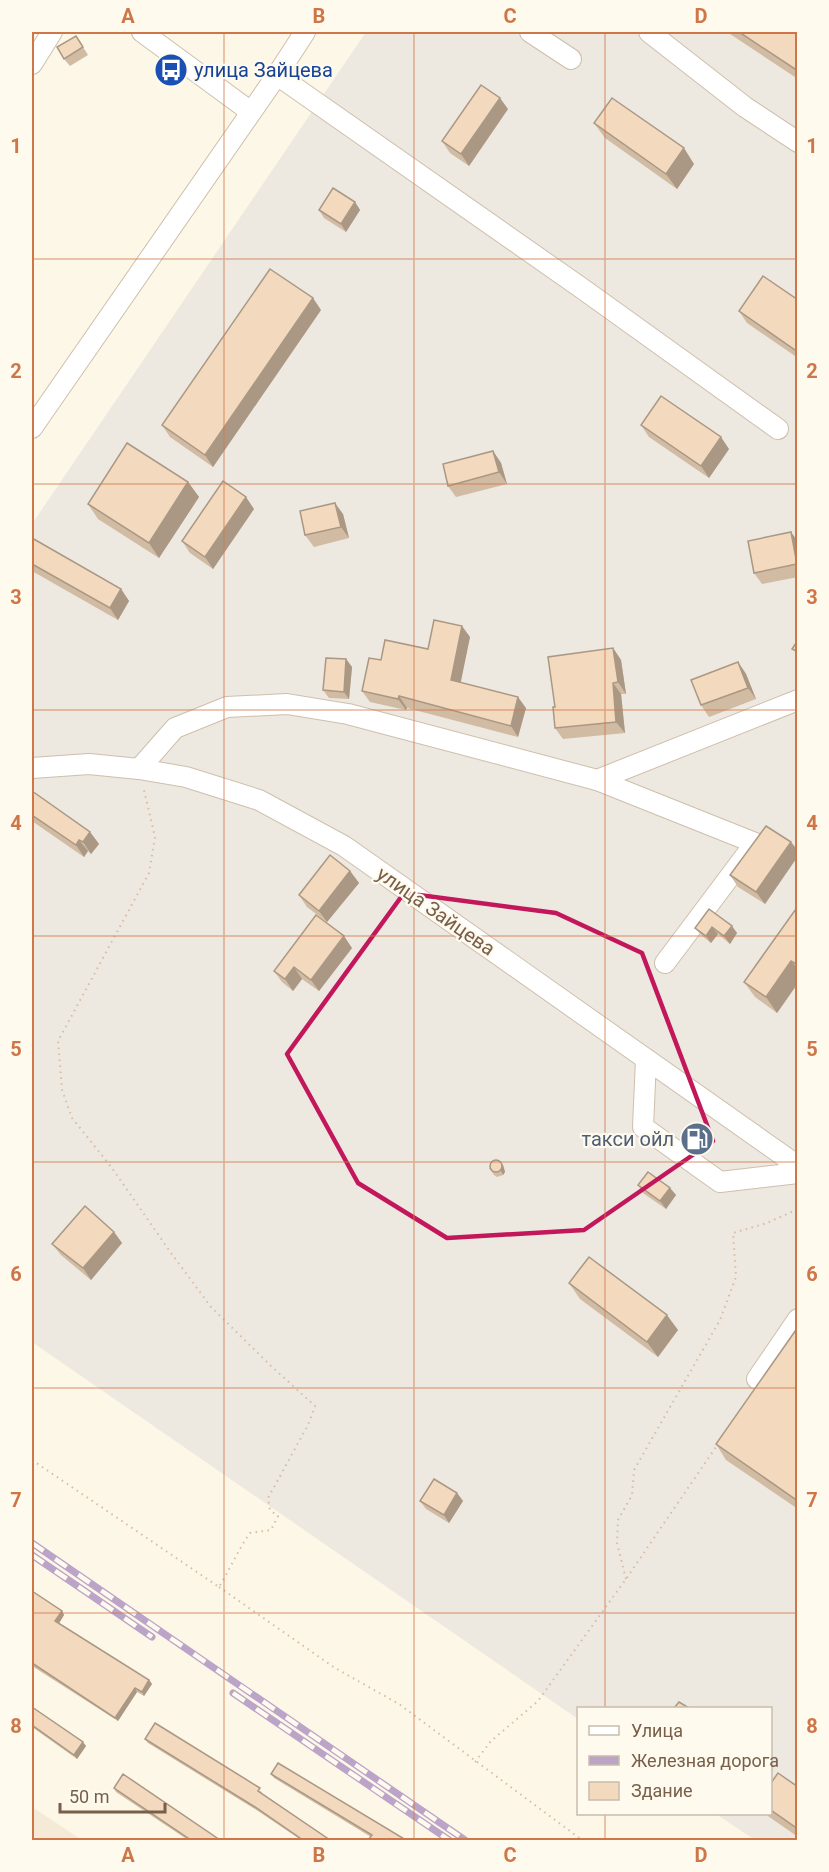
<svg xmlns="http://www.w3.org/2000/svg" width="829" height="1872" viewBox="0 0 829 1872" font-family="Roboto,sans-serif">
	<rect width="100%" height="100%" fill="#fdf7e7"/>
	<path fill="#f5ead5" d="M32,1807L82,1840H32Z"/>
	<path fill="#ede8e0" d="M366,32H797V1840H755L716,1814H770V1708H578V1719L32,1342V524Z"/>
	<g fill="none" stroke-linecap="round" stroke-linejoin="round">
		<g stroke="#cfbfac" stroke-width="22">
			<g id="minor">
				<path d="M142,32L251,112"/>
				<path d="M530,32L571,59"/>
				<path d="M649,32L745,107L798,142"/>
				<path d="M32,64L52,32"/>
				<path d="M277,75L580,287L778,429"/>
				<path d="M32,428L277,75L305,32"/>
				<path d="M32,768L89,764L139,769L186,777L259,800L344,846L798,1166"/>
				<path d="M139,769L175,728L227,707L287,704L348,714L597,780L798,700"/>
				<path d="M597,780L755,843L665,963"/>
				<path d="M646,1059L643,1127L720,1182L798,1173"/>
				<path d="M757,1379L798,1319"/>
			</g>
		</g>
		<g stroke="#d9bca0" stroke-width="2" stroke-dasharray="1.5 4.5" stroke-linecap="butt">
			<path d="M32,1460L219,1587C230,1569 238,1550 250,1533L271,1530L278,1516L270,1510L268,1498L308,1425L315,1406L270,1365L211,1307L171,1253L112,1168L72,1118L62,1090L58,1041L149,873L155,837L143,786"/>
			<path d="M626,1579L617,1543L618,1520L632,1495L634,1470L720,1320L736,1277L733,1233L767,1223L798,1209"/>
			<path d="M219,1587L335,1668L399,1704L582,1840"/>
			<path d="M475,1762L491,1741L538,1701L626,1579L718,1444"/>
		</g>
		<use href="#minor" stroke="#fff" stroke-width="20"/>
		<g stroke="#bba4c8" stroke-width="7">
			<g id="rail">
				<path d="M32,1543L465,1840"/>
				<path d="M32,1555L152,1637"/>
				<path d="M233,1693L449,1840"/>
			</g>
		</g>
		<use href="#rail" stroke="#fffaee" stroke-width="4.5" stroke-dasharray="14" stroke-linecap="butt"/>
	</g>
	<g fill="#d1bba3">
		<path d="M727,32H798V79Z"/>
		<path d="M76,36L88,55L70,66L64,59Z"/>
		<path d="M508,109L469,166L450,153L442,141Z"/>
		<path d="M594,123L694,164L677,189L605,138Z"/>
		<path d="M355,202L360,210L346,232L324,218L319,210Z"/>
		<path d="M798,300V358L747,323L739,311Z"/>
		<path d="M321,310L213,467L170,437L162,425Z"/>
		<path d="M641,425L729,449L709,478L649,437Z"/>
		<path d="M493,451L501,463L507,484L456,497L448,486Z"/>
		<path d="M188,482L199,497L159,558L98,519L88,504Z"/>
		<path d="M254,509L213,569L190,553L182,541Z"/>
		<path d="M343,514L349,538L314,547L305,535Z"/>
		<path d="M791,532L798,542V577L762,584L754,573Z"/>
		<path d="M32,538L121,589L129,601L118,620L32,571Z"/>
		<path d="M470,637L460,682L526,708L518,737L407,708L406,710L370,702L362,691L428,649Z"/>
		<path d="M613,648L621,660L626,694H621L625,733L563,739L555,728V707Z"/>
		<path d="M346,659L352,667L349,699L329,698L323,690Z"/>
		<path d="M738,662L746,674L756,699L709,717L701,705Z"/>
		<path d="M32,791L90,832L99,844L91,854L88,851L84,857L32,821Z"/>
		<path d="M791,842L798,851V856L765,904L738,887L730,875Z"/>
		<path d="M350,871L359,883L327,922L307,907L299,895Z"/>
		<path d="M798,906V983L777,1013L755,997L744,982Z"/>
		<path d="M709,909L737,933L730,944L718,934L711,943L701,935L695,928Z"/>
		<path d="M352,948L319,991L302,979L293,991L282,982L274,971Z"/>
		<path d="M503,1165L505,1172L503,1175L497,1177L494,1175L489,1168Z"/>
		<path d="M638,1185L670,1188L676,1195L666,1209L643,1193Z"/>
		<path d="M114,1232L122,1243L91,1280L61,1255L52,1244Z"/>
		<path d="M569,1283L678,1330L658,1357L580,1299Z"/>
		<path d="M798,1327V1509L726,1460L716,1444Z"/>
		<path d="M457,1493L463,1501L449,1523L426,1509L420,1501Z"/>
		<path d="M32,1588L33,1590L32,1591L62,1611L64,1615L59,1623L149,1680L152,1684L144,1696L137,1692L118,1721L32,1666Z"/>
		<path d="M32,1707L86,1746L77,1759L32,1727Z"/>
		<path d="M145,1739L262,1792V1793L330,1840H301L258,1811L148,1743Z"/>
		<path d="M271,1774L406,1840L371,1837L274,1778Z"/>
		<path d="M771,1783L798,1787V1837L768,1816L767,1814H771Z"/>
		<path d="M114,1788L220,1840H188L116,1792Z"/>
	</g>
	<g fill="#aa9884">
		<path d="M500,98L508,109L469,166L461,154Z"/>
		<path d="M684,148L694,164L677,189L666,174Z"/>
		<path d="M355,202L360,210L346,232L341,224Z"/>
		<path d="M313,298L321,310L213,467L205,455Z"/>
		<path d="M721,437L729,449L709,478L701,466Z"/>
		<path d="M493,451L501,463L507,484L499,472Z"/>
		<path d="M188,482L199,497L159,558L149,543Z"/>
		<path d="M246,497L254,509L213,569L205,557Z"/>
		<path d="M335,503L343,514L349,538L341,527Z"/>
		<path d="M791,532L798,542V565L797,564Z"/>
		<path d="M121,589L129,601L118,620L110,608Z"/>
		<path d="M462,626L470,637L459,691L451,680Z"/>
		<path d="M613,648L621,660L626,694L618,682Z"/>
		<path d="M346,659L352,667L349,699L344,692Z"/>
		<path d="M738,662L746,674L756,699L748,688Z"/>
		<path d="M613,683L621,694L625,733L616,722Z"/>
		<path d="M399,696L407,708L406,710L398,699Z"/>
		<path d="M518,697L526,708L518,737L511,726Z"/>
		<path d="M90,832L99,844L91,854L83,842Z"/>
		<path d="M79,840L88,851L84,857L76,845Z"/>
		<path d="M791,842L798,851V856L765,904L756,892Z"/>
		<path d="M350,871L359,883L327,922L319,911Z"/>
		<path d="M732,926L737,933L730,944L724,936Z"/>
		<path d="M712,927L718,934L711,943L706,936Z"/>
		<path d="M344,936L352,948L319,991L311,980Z"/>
		<path d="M791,961L798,969V983L777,1013L766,997Z"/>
		<path d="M294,967L302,979L293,991L285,979Z"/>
		<path d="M500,1161L503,1165L505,1172L503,1175L501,1171Z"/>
		<path d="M670,1188L676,1195L666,1209L660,1201Z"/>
		<path d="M114,1232L122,1243L91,1280L83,1268Z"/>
		<path d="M667,1315L678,1330L658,1357L647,1342Z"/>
		<path d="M457,1493L463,1501L449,1523L444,1515Z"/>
		<path d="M62,1611L64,1615L58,1625L55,1621Z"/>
		<path d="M149,1680L152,1684L144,1696L142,1692Z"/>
		<path d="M135,1688L137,1692L118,1721L115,1718Z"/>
		<path d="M83,1742L86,1746L77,1759L74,1755Z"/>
	</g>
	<g fill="#f3d9bd" stroke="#aa9884" stroke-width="1.5">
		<path d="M739,32H798V71Z"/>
		<path d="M76,36L83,47L64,59L57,47Z"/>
		<path d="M481,85L500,98L461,154L442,141Z"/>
		<path d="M612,98L684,148L666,174L594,123Z"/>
		<path d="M333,188L355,202L341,224L319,210Z"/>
		<path d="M270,269L313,298L205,455L162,425Z"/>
		<path d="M763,276L798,300V352L739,311Z"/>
		<path d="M661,396L721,437L701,466L641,425Z"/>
		<path d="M127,443L188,482L149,543L88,504Z"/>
		<path d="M493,451L499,472L448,486L443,464Z"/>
		<path d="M223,481L246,497L205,557L182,541Z"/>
		<path d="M335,503L341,527L305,535L300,511Z"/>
		<path d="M791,532L797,564L754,573L748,541Z"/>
		<path d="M32,538L121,589L110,608L32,564Z"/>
		<path d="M434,620L462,626L451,680L518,697L511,726L399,696L398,699L362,691L369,658L381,660L385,640L428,649Z"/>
		<path d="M798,640V652L792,649Z"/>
		<path d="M613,648L618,682L613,683L616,722L555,728L553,707H555L548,657Z"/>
		<path d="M326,658L346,659L344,692L323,690Z"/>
		<path d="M738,662L748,688L701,705L691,680Z"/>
		<path d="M32,791L90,832L83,842L79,840L76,845L32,815Z"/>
		<path d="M766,826L791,842L756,892L730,875Z"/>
		<path d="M330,855L350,871L319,911L299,895Z"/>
		<path d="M798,906V965L791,961L766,997L744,982Z"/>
		<path d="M709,909L732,926L724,936L712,927L706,936L695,928Z"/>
		<path d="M316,915L344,936L311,980L294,967L285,979L274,971Z"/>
		<circle cx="496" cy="1166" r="6"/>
		<path d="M648,1172L670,1188L660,1201L638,1185Z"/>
		<path d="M85,1206L114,1232L83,1268L52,1244Z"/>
		<path d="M589,1257L667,1315L647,1342L569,1283Z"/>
		<path d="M798,1327V1501L716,1444Z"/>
		<path d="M434,1479L457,1493L444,1515L420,1501Z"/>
		<path d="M32,1591L62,1611L55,1621L149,1680L142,1692L135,1688L115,1718L32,1663Z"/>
		<path d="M679,1702L689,1708H674Z"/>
		<path d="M32,1707L83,1742L74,1755L32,1725Z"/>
		<path d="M155,1723L260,1788L258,1791L330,1840H303L255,1807L145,1739Z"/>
		<path d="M278,1763L406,1840H368L372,1835L271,1774Z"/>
		<path d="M778,1773L798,1787V1829L771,1810V1783Z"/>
		<path d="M123,1774L220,1840H191L114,1788Z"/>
	</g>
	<path fill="none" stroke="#c2185b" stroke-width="4.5" stroke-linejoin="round" d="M404,893L556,913L642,953L713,1141L584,1230L447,1238L358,1183L287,1054Z"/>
	<path fill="none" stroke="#ce7648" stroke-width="1.5" stroke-opacity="0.55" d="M224,32V1840M414,32V1840M605,32V1708M32,259H798M32,484H798M32,710H798M32,936H798M32,1162H798M32,1388H798M32,1613H798M605,1814V1840"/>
	<defs>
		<g id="bus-disc" transform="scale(1.725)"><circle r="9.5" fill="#1a4fb4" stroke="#fffaee"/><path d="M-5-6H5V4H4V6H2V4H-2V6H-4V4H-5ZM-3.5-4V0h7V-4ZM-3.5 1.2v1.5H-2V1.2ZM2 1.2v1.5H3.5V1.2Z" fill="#fff"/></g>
		<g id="fuel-disc" transform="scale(1.725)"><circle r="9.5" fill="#5c6f8a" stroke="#fffaee"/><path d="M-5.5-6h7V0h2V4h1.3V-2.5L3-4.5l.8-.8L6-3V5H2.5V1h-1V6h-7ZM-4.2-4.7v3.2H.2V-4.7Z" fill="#fff"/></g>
	</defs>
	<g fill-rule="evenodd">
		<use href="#bus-disc" x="171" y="70"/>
		<use href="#fuel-disc" x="697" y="1139"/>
	</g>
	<g text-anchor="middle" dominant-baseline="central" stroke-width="4.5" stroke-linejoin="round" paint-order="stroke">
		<g font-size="20" fill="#164399" stroke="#fffaee" text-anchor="start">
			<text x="194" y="70">улица Зайцева</text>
		</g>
		<g font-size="20" fill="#785f4a" stroke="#fffaee">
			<text transform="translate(436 911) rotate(35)">улица Зайцева</text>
		</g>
		<g font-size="20" fill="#4e5e75" stroke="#fffaee" text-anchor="end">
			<text x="674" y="1139">такси ойл</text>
		</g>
	</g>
	<rect width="829" height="1872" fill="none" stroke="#fffaee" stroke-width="66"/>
	<rect x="577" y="1707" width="195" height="108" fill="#fffaee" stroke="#c9bcac" stroke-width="1.5"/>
	<rect x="589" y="1726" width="30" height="9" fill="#ffffff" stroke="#c9bcac" stroke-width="1.5"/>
	<text x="631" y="1737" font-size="18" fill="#785f4a">Улица</text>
	<rect x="589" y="1756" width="30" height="9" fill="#bba4c8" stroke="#c9bcac" stroke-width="1.5"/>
	<text x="631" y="1767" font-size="18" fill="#785f4a">Железная дорога</text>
	<rect x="589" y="1782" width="30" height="18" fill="#f3d9bd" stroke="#c9bcac" stroke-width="1.5"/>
	<text x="631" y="1797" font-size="18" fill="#785f4a">Здание</text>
	<path d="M60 1803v9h105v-9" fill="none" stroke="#785f4a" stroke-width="3"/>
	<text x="69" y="1803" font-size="18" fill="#785f4a" stroke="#fffaee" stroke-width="4.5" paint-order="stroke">50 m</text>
	<rect x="33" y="33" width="763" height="1806" fill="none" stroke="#ce7648" stroke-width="2"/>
	<g font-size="20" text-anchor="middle" font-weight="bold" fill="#ce7648">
		<text x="128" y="23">A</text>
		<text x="319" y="23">B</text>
		<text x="510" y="23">C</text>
		<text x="701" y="23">D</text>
		<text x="16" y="153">1</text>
		<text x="812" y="153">1</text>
		<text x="16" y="378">2</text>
		<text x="812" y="378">2</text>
		<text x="16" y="604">3</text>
		<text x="812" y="604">3</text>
		<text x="16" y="830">4</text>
		<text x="812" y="830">4</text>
		<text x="16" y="1056">5</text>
		<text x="812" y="1056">5</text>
		<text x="16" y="1281">6</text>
		<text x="812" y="1281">6</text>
		<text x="16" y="1507">7</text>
		<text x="812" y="1507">7</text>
		<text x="16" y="1733">8</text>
		<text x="812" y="1733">8</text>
		<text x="128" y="1862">A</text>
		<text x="319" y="1862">B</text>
		<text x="510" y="1862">C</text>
		<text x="701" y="1862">D</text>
	</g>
</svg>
